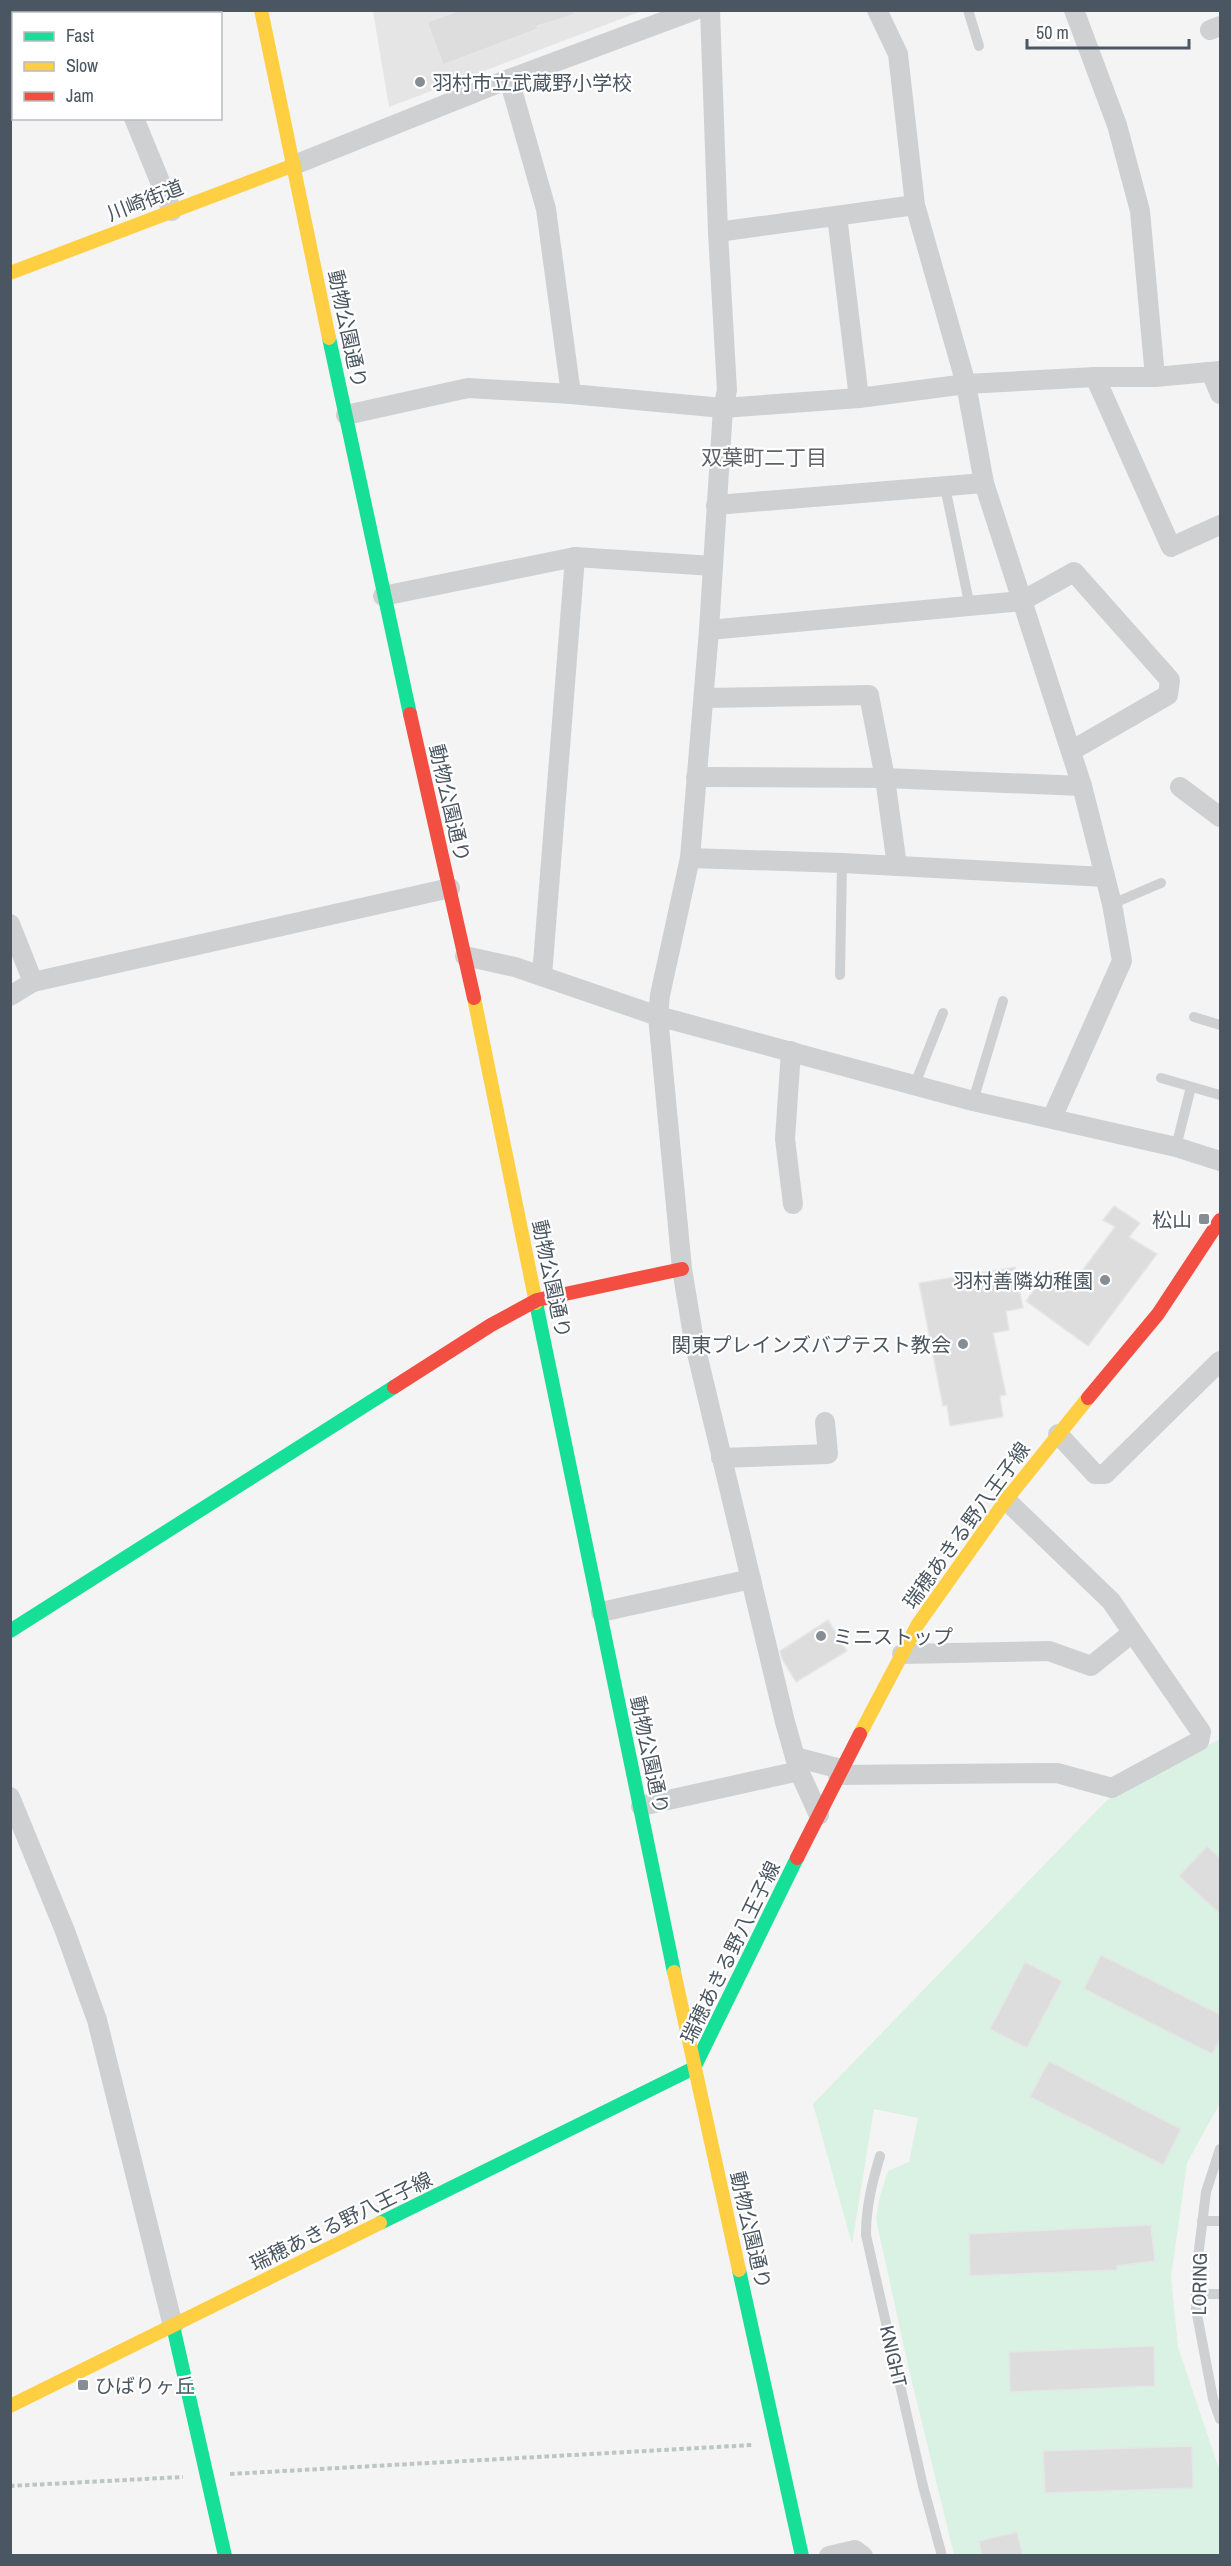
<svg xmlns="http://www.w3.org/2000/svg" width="1231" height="2566" viewBox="0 0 1231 2566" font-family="'Archivo Narrow','Noto Sans JP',sans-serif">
	<rect width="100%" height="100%" fill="#f4f4f4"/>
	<path fill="#e6e5e6" d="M373,11H642L389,107Z"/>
	<path fill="#d9f2e3" d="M1220,1739V2103L1187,2163L1171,2277L1178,2347L1220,2472V2555H954L907,2361L876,2219L880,2196L888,2171L909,2162L918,2118L874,2109L852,2244L813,2104L1107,1800Z"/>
	<g fill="#ddddde" stroke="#e5e6e7" stroke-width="1.5">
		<path d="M460,10H573L574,15L537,26L538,29L443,65L427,22Z"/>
		<path d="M1114,1206L1140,1223L1129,1237L1157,1254L1088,1346L1026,1301L1048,1270L1070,1287L1115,1227L1103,1220Z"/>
		<path d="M1015,1267L1023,1308L1006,1311L1009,1330L993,1333L1006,1395L1000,1396L1003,1417L950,1426L947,1405L943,1406L919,1283Z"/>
		<path d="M828,1620L847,1651L796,1682L782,1659L780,1651Z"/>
		<path d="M1207,1846L1221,1859V1915L1179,1876Z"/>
		<path d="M1101,1955L1221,2015V2038L1212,2054L1084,1989Z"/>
		<path d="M1025,1962L1062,1981L1027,2048L990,2029Z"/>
		<path d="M1049,2061L1181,2129L1163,2165L1030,2097Z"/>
		<path d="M1151,2225L1155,2261L1117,2266V2270L970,2276L969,2234Z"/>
		<path d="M1154,2346L1155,2386L1010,2392L1009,2352Z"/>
		<path d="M1192,2446L1193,2488L1045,2493L1043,2451Z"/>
		<path d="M1017,2532L1023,2556H982L979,2541Z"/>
	</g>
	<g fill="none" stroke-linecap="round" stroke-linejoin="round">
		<g stroke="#bcc7c4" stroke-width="4" stroke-dasharray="4.5 3" stroke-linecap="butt">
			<path d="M230,2474L753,2445"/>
			<path d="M10,2486L183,2477"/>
		</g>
		<g stroke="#ced0d2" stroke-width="10">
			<path d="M968,10L979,46"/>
			<path d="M945,487L970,607"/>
			<path d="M1112,904L1161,883"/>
			<path d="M840,975L842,863"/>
			<path d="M1194,1017L1220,1025"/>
			<path d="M1161,1078L1220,1095"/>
			<path d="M915,1084L943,1013"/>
			<path d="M973,1101L1003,1001"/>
			<path d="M1176,1147L1191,1087"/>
			<path d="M1220,2149L1206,2192L1198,2258L1196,2309L1213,2399L1220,2419"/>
			<path d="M880,2156C872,2183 866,2207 866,2235L923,2486L942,2556"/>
			<path d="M1202,2221H1220"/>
			<path d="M1196,2294H1220"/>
		</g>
		<g stroke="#ced0d2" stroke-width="20">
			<path d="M710,10L718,232L727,390L723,408L709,630L690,858L660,995L658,1016L682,1269L694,1341L785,1722L799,1771L819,1815"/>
			<path d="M877,10L898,54L915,205L966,384L984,483L1082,786L1112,904L1122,961L1052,1118"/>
			<path d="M1074,10L1117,125L1140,211L1155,377"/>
			<path d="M104,14L105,10"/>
			<path d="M1210,30L1220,26"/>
			<path d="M10,70L14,68"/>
			<path d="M509,79L546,209L571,394"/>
			<path d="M134,118L172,211"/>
			<path d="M294,165L509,79L695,10"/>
			<path d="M837,216L859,398"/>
			<path d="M718,232L915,205"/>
			<path d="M1211,372L1220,394"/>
			<path d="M1095,377L1171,547L1220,525"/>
			<path d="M346,415L468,388L571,394L723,408L859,398L966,384L1095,377H1155L1220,371"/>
			<path d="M716,505L984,483"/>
			<path d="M383,596L575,557L713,566"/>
			<path d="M709,630L1022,601L1074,572L1170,680L1168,695L1071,751"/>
			<path d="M704,698L869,695L885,778L897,866"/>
			<path d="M696,777L885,778L1082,786"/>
			<path d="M1180,787L1220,817"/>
			<path d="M690,858L842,863L1105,877"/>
			<path d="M10,924L33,982"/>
			<path d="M465,956L515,967L658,1016L973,1101L1176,1147L1220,1161"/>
			<path d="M542,976L575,557"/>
			<path d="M10,996L33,982L450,888"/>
			<path d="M791,1051L785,1139L793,1204"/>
			<path d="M1058,1434L1095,1474H1105L1220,1361"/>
			<path d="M721,1458L828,1454L825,1422"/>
			<path d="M601,1612L751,1579"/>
			<path d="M902,1654L1049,1651L1091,1666L1132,1633"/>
			<path d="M795,1757L841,1769"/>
			<path d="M838,1775L1057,1773L1112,1788L1199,1741L1201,1732L1111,1601L1006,1500"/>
			<path d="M10,1797L65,1931L97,2020L173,2326"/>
			<path d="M641,1806L799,1771"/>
			<path d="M829,2556L855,2550L863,2556"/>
		</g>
		<g stroke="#16e098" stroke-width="14">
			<path d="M329,338L410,714"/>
			<path d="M536,1303L674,1972"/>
			<path d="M10,1631L394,1387"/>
			<path d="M380,2223L694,2068L797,1858"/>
			<path d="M739,2270L802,2556"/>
			<path d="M173,2326L225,2556"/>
		</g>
		<g stroke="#ffcf43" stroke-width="14">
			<path d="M261,10L329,338"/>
			<path d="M10,273L294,165"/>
			<path d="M474,998L536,1303"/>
			<path d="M860,1734L918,1624L1006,1500L1088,1398"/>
			<path d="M674,1972L739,2270"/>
			<path d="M10,2406L380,2223"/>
		</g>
		<g stroke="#f24e42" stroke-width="14">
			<path d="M410,714L474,998"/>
			<path d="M394,1387L491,1325L537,1300L682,1269"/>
			<path d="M1088,1398L1158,1314L1220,1220"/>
			<path d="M797,1858L860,1734"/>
		</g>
	</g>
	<g fill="#868d94" stroke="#fff" stroke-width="2">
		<circle cx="420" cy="82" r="6"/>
		<rect x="1198" y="1213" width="12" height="12" rx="3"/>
		<circle cx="1105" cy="1280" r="6"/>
		<circle cx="963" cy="1344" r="6"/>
		<circle cx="821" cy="1636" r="6"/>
		<rect x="77" y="2379" width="12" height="12" rx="3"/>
	</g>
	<g text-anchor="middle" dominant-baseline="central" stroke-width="4.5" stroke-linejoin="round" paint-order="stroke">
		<g font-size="20" fill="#4a5661" stroke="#fff" text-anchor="start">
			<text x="432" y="82">羽村市立武蔵野小学校</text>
			<text x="1192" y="1219" text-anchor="end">松山</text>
			<text x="1093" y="1280" text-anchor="end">羽村善隣幼稚園</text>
			<text x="951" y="1344" text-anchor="end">関東プレインズバプテスト教会</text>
			<text x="833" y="1636">ミニストップ</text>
			<text x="95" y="2385">ひばりヶ丘</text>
		</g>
		<g font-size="20" fill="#4a5661" stroke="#fff">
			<text transform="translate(145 200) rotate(-21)">川崎街道</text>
			<text transform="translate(348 329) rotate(78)">動物公園通り</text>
			<text transform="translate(450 803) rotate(77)">動物公園通り</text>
			<text transform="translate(552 1279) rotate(78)">動物公園通り</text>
			<text transform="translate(966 1525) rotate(-54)">瑞穂あきる野八王子線</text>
			<text transform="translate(650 1755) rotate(78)">動物公園通り</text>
			<text transform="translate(730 1952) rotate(-64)">瑞穂あきる野八王子線</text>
			<text transform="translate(341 2221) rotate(-26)">瑞穂あきる野八王子線</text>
			<text transform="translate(751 2230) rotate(77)">動物公園通り</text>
			<text transform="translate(1199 2284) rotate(-89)">LORING</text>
			<text transform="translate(894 2356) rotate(77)">KNIGHT</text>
		</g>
		<g font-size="21" fill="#5f6368" stroke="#fff">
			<text x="764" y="457">双葉町二丁目</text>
		</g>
	</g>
	<rect width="1231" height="2566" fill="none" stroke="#4a5661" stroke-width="24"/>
	<rect x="12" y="12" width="210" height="108" fill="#ffffff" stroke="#b7bbc0" stroke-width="1.5"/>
	<rect x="24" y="32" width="30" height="9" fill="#16e098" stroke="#b7bbc0" stroke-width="1.5"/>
	<text x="66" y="42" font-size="18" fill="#4a5661">Fast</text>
	<rect x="24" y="62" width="30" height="9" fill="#ffcf43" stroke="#b7bbc0" stroke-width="1.5"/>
	<text x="66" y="72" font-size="18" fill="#4a5661">Slow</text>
	<rect x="24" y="92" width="30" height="9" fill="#f24e42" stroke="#b7bbc0" stroke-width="1.5"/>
	<text x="66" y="102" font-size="18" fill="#4a5661">Jam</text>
	<path d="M1027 39v9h162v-9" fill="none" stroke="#4a5661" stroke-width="3"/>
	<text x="1036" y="39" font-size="18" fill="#4a5661" stroke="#ffffff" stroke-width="4.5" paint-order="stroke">50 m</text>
</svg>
